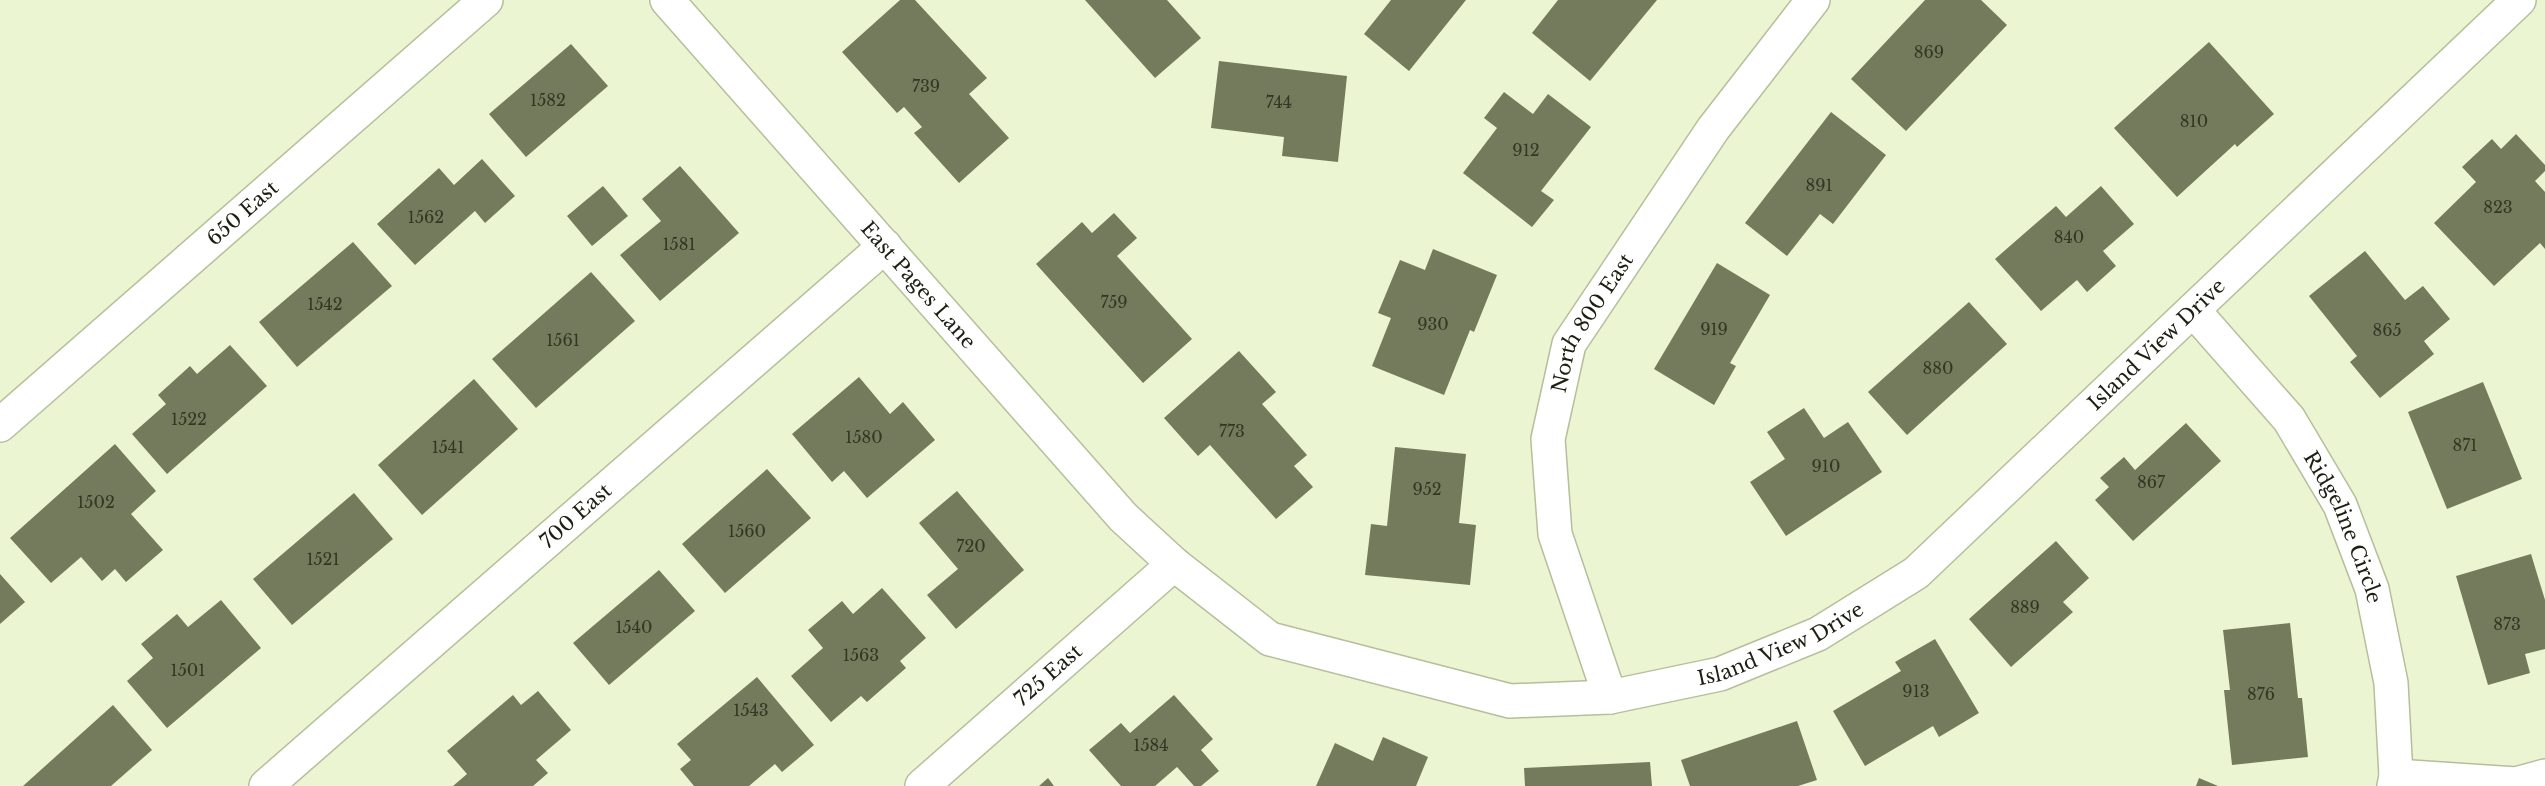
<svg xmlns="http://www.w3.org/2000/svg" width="2545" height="786" viewBox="0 0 2545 786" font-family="'Libre Baskerville',serif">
	<rect width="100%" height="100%" fill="#ecf5d1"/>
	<g fill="#747b5c">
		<path d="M900,0H915L987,78L969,94L1009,138L959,183L914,133L922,127L904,107L897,113L842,52Z"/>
		<path d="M1085,0H1167L1201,38L1155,78Z"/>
		<path d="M1391,0H1466L1409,71L1364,34Z"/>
		<path d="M1558,0H1657L1590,81L1532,33Z"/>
		<path d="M1925,0H1981L2007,25L1906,131L1851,79Z"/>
		<path d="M2209,42L2274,114L2237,147L2235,144L2177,197L2114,128Z"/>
		<path d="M571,44L608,86L526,157L489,114Z"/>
		<path d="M1219,61L1347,76L1338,162L1282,156L1284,137L1211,128Z"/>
		<path d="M1504,92L1533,114L1548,94L1591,127L1541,191L1554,200L1532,227L1463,173L1497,128L1484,118Z"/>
		<path d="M1831,112L1886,155L1833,224L1820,214L1787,256L1745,223Z"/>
		<path d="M2516,134L2545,165V171L2535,181L2545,192V249L2540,243L2494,286L2434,223L2476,182L2462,167L2492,139L2501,149Z"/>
		<path d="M482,159L515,196L485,223L475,211L415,265L377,224L439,168L454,185Z"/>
		<path d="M680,166L739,233L660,301L620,255L661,221L642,199Z"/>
		<path d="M603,186L628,216L592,246L567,216Z"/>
		<path d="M2101,186L2134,224L2103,251L2116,266L2087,292L2077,280L2041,311L1995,259L2056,206L2066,217Z"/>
		<path d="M1114,213L1137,238L1117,256L1192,339L1143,383L1036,264L1082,222L1092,233Z"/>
		<path d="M353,242L392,286L297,367L259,322Z"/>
		<path d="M1433,249L1497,275L1474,332L1470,330L1444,395L1372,366L1391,318L1378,313L1400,260L1425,270Z"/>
		<path d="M2365,251L2405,300L2423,286L2450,319L2424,341L2434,354L2380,398L2350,362L2357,356L2309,296Z"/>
		<path d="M1717,263L1770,295L1730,363L1736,366L1714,405L1654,369Z"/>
		<path d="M591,272L635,321L536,408L492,359Z"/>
		<path d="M1969,302L2007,344L1907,435L1868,392Z"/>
		<path d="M230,345L267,386L167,474L132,434L166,404L158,395L190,366L197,374Z"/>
		<path d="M1239,351L1276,392L1262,404L1307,455L1294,466L1313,487L1276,519L1210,445L1198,456L1164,418Z"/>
		<path d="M859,377L890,414L903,402L935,440L867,498L844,471L832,482L792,434Z"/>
		<path d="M474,379L518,429L422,515L378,465Z"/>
		<path d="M2483,382L2522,479L2447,509L2408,412Z"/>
		<path d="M1804,408L1824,438L1848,422L1882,472L1786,536L1750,482L1785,459L1767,432Z"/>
		<path d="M2186,423L2221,461L2133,541L2095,500L2109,487L2100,478L2124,457L2135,470Z"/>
		<path d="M115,444L156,491L131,514L163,550L126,582L115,569L102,581L81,557L51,583L10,538Z"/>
		<path d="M1395,447L1466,454L1459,523L1476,525L1470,585L1365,575L1371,524L1387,526Z"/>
		<path d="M767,469L811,518L725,593L682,544Z"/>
		<path d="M957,491L1024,570L956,629L927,595L958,569L919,523Z"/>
		<path d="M354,493L393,539L292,625L253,579Z"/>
		<path d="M2056,541L2089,578L2063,602L2073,612L2011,667L1969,619Z"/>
		<path d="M2531,554L2545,600V649L2525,654L2530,673L2488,685L2456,576Z"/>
		<path d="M659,570L695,611L609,685L573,643Z"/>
		<path d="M0,574L25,602L0,624Z"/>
		<path d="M882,588L926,638L900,661L906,668L867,702L861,696L831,722L791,676L823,648L808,630L842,601L853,614Z"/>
		<path d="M221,600L261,648L167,728L127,681L153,658L141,644L177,614L188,627Z"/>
		<path d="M2290,623L2298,698H2302L2308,757L2232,765L2224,690H2230L2223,630Z"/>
		<path d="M1935,639L1979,713L1939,737L1933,726L1865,766L1833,711L1901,671L1895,662Z"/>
		<path d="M757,677L814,745L782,772L775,764L749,786H694L680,769L691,760L677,744Z"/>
		<path d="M538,691L571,730L536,760L548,773L533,786H453L467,774L447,751L513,695L521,705Z"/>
		<path d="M1174,695L1213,739L1201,750L1219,771L1201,786H1194L1177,767L1155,786H1121L1089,750L1121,723L1130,733Z"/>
		<path d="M113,705L152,750L111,786H23Z"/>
		<path d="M1797,721L1817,780L1798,786H1690L1681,760Z"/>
		<path d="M1383,737L1428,757L1416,786H1316L1335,743L1373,761Z"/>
		<path d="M1650,762L1652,786H1525L1524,768Z"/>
		<path d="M1048,778L1054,786H1039Z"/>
		<path d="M2199,778L2218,786H2196Z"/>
	</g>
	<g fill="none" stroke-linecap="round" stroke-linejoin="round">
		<g stroke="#b6be9c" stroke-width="36">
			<g id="minor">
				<path id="s1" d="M667,0L1123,517L1174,564L1270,639L1510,701L1610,697L1720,674L1818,634L1916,573L2519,0"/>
				<path id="s2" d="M2193,310L2289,419L2340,505L2372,589L2391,683L2396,776L2394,786"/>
				<path id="s3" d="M0,425L486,0"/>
				<path id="s4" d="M1610,697L1555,534L1548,439L1569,344L1713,129L1813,0"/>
				<path d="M2396,776L2516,784L2545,776"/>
				<path id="s5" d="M266,786L885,246"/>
				<path id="s6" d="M922,786L1174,564"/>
			</g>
		</g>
		<use href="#minor" stroke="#fff" stroke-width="33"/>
	</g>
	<g text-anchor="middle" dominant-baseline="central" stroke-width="4.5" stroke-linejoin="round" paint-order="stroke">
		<g font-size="16" fill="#323624">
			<text x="1929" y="52">869</text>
			<text x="926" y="86">739</text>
			<text x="548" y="100">1582</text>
			<text x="1279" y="102">744</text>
			<text x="2194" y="121">810</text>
			<text x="1526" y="150">912</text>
			<text x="1819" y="185">891</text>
			<text x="2498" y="207">823</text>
			<text x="426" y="217">1562</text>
			<text x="2069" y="237">840</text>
			<text x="679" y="244">1581</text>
			<text x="1114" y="302">759</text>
			<text x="325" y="304">1542</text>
			<text x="1433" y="324">930</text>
			<text x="1714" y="329">919</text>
			<text x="2387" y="330">865</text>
			<text x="563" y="340">1561</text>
			<text x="1938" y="368">880</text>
			<text x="189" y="419">1522</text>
			<text x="1232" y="431">773</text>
			<text x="864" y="437">1580</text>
			<text x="2465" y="445">871</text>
			<text x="448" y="447">1541</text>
			<text x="1826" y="466">910</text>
			<text x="2151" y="482">867</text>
			<text x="1427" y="489">952</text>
			<text x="96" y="502">1502</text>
			<text x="747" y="531">1560</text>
			<text x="971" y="546">720</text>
			<text x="323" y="559">1521</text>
			<text x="2025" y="607">889</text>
			<text x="2507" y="624">873</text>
			<text x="634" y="627">1540</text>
			<text x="861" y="655">1563</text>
			<text x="188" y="670">1501</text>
			<text x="1916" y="691">913</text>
			<text x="2261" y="694">876</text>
			<text x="751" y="710">1543</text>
			<text x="1151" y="745">1584</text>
		</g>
		<g font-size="20" fill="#1c1f12" stroke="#ecf5d1">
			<text stroke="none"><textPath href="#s3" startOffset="322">650 East</textPath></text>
			<text stroke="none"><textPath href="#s1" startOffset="380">East Pages Lane</textPath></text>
			<text stroke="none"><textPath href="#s4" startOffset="393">North 800 East</textPath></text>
			<text stroke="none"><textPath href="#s1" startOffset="1894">Island View Drive</textPath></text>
			<text stroke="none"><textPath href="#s5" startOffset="411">700 East</textPath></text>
			<text stroke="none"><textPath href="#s2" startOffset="267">Ridgeline Circle</textPath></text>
			<text stroke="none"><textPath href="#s1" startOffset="1408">Island View Drive</textPath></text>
			<text stroke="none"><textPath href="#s6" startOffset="168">725 East</textPath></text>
		</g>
	</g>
</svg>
